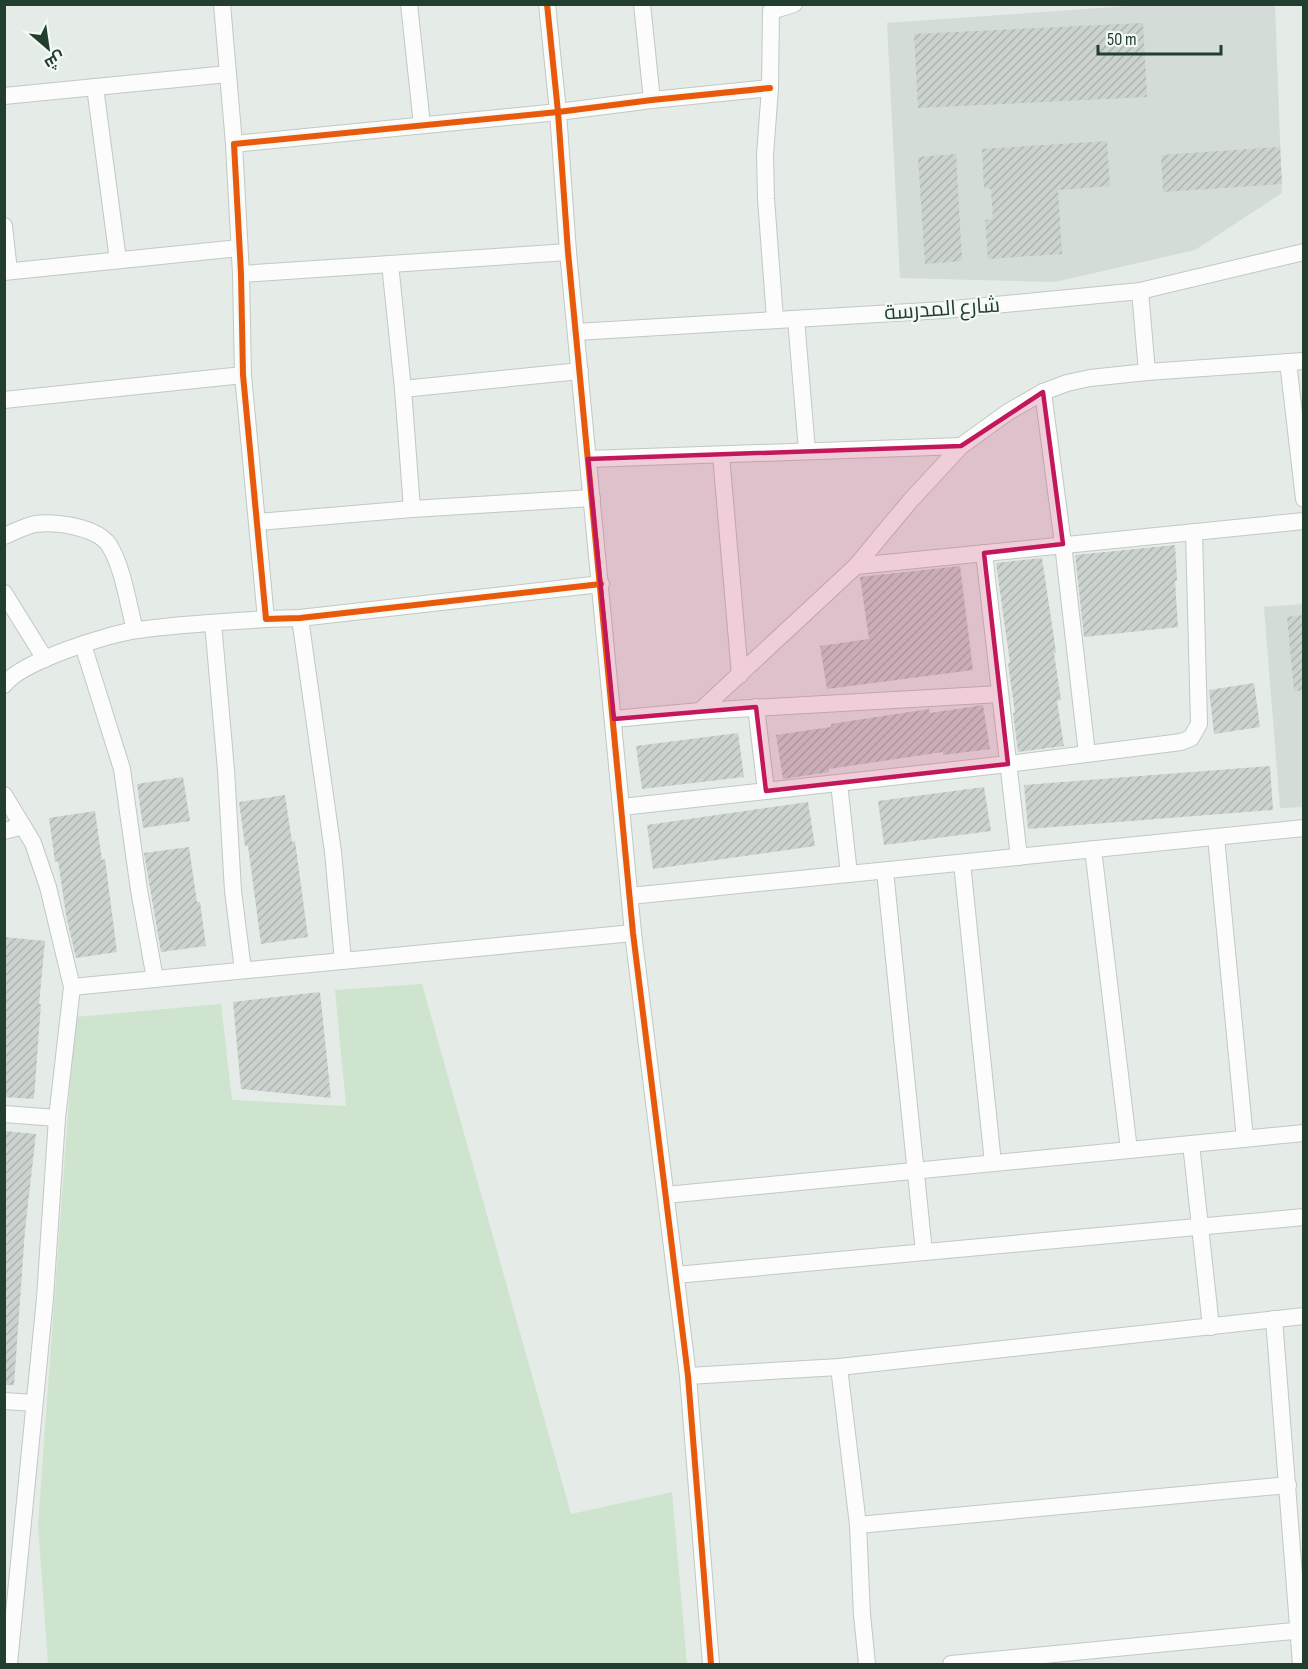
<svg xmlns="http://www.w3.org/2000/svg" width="1308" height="1669" viewBox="0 0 1308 1669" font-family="'Sofia Sans Condensed',Cairo,sans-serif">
	<defs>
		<pattern id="building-hatch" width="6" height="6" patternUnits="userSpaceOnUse" patternTransform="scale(1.5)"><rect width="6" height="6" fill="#ccd2ce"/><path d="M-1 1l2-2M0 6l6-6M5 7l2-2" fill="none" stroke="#afb5b1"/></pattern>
	</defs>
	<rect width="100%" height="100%" fill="#e5ebe7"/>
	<g fill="#d3dcd6">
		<path d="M1142,5H1275L1282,193L1195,250L1055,282L900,278L887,23Z"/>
		<path d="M1303,604V807L1280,808L1264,607Z"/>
	</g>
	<path fill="#cee4cf" d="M422,984L571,1514L672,1492L687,1664H48L38,1525L75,1017L221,1004L232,1100L346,1106L335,990Z"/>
	<g fill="url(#building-hatch)">
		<path d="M1143,23L1147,97L918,108L914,34Z"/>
		<path d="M1107,141L1110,186L1058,190L1062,254L988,259L985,220L993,219L991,189L984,188L982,149Z"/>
		<path d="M1280,147L1282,184L1163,192L1161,155Z"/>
		<path d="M956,154L962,261L925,264L918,157Z"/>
		<path d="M1175,545L1177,580L1175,581L1178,627L1084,637L1075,555Z"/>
		<path d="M1042,558L1056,652L1054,653L1061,700L1057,701L1064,746L1018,752L1013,713H1015L1008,663H1010L996,563Z"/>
		<path d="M960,566L973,670L827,689L820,646L869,639L860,577Z"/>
		<path d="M1304,615V690L1294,691L1287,617Z"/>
		<path d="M1254,683L1260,727L1214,734L1209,690Z"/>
		<path d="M983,705L990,749L943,755V752L829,769V772L783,779L776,735L831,727V724L929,709L930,713Z"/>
		<path d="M738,733L744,777L642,789L636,746Z"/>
		<path d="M1270,766L1273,810L1028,829L1024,785Z"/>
		<path d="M183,777L190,821L143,828L137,784Z"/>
		<path d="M984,787L991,831L884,845L878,801Z"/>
		<path d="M285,795L292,842L295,841L308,937L261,944L248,846H245L239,802Z"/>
		<path d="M808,802L815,846L653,869L647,825Z"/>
		<path d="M95,811L102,860L105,859L117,952L76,958L66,915L58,861L55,862L49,818Z"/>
		<path d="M189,847L197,902H200L206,946L161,952L144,853Z"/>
		<path d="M4,937L45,941L39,1004H41L34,1099L4,1097Z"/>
		<path d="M320,992L331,1098L241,1089L233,1002Z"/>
		<path d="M4,1131L36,1134L25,1230L14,1385H4Z"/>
	</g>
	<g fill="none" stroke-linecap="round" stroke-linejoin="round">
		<g stroke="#c2c8c4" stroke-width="18">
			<g id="minor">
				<path d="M222,4L234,144"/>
				<path d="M409,4L422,125"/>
				<path d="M547,4L558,112L568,252L633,933L688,1376L711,1664"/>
				<path d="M642,4L652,100"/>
				<path d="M95,87L118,260"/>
				<path d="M4,96L228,74"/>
				<path d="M4,226L9,271"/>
				<path d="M390,264L403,389L412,509"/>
				<path d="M4,272L239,248"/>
				<path d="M241,274L568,252"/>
				<path d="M1140,291L1147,372"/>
				<path d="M775,319L766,199L765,155L770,88L771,11L794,4"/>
				<path d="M796,319L807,451"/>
				<path d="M576,332L944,310L1140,291L1304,252"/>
				<path d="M1288,362L1304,499"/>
				<path d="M403,389L580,371"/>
				<path d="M1043,392L1063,544L1087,754"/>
				<path d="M4,400L243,375"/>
				<path d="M721,455L740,675"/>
				<path d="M588,459L961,446"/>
				<path d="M258,522L412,509L592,498"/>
				<path d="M4,536C14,532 25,526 35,524C55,521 97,527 109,545C123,567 128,604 135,630"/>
				<path d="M984,553L1019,857"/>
				<path d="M856,566L910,501L961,446L1008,412L1043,392L1067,383L1090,378L1147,372L1304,361"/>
				<path d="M601,584L300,618L266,619L243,375L241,274L234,144L558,112L652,100L770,88"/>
				<path d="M4,593L45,659"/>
				<path d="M300,618L333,852L343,961"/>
				<path d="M213,623L226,770L233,891L243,970"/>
				<path d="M83,645L122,769L139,890L155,979"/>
				<path d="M4,685C20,662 110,633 138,630C180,624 223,622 266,619"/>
				<path d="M756,707L766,791"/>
				<path d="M700,711L1000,694"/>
				<path d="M614,719L700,711L856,566L1304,521"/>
				<path d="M839,783L849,874"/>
				<path d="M4,795L33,843L48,887L72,987"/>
				<path d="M622,807L1008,764L1181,742L1191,738L1199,724L1194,532"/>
				<path d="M4,831L23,826"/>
				<path d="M1216,837L1245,1139"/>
				<path d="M1093,849L1129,1150"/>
				<path d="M962,863L993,1163"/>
				<path d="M885,871L924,1252"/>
				<path d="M630,896L1304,828"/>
				<path d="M4,1114L57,1118"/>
				<path d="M1191,1144L1211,1327"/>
				<path d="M666,1195L1304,1133"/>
				<path d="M676,1275L1304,1217"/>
				<path d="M1274,1319L1301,1664"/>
				<path d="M839,1367L858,1525L862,1615L867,1664"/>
				<path d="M688,1376L839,1367L1304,1316"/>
				<path d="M4,1401L34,1403"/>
				<path d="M858,1525L1288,1485"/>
				<path d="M9,1664L45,1298L57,1118L72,987L633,933"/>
				<path d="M951,1664L1304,1630"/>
			</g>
		</g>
		<use href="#minor" stroke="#fbfcfb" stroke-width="16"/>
		<g stroke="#f3f9f5" stroke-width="10">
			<g id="cycleway">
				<path d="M547,4L558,112L568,252L633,933L688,1376L711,1664"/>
				<path d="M601,584L300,618L266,619L243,375L241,274L234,144L558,112L652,100L770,88"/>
			</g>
		</g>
		<use href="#cycleway" stroke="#e8590c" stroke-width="6"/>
	</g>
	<path fill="#c2185b" fill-opacity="0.2" stroke="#c2185b" stroke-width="4.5" stroke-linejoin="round" d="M1043,392L1063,544L984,553L1008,764L766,791L756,707L614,719L588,459L961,446Z"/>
	<g text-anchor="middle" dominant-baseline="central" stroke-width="4.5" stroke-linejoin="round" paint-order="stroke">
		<g font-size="21" fill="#223e2f" stroke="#f3f9f5">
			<text transform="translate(942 309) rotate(-4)">شارع المدرسة</text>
		</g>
	</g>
	<rect width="1308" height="1669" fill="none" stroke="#223e2f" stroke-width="12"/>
	<g transform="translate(48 48) rotate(151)" stroke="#f3f9f5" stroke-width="4.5" paint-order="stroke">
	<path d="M0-4.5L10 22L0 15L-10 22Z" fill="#223e2f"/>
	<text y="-9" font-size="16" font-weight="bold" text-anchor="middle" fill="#223e2f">ش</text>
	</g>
	<path d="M1098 45v9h123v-9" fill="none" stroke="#223e2f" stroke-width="3"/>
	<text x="1107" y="45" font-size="18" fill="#223e2f" stroke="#f3f9f5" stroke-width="4.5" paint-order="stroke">50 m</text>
</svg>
